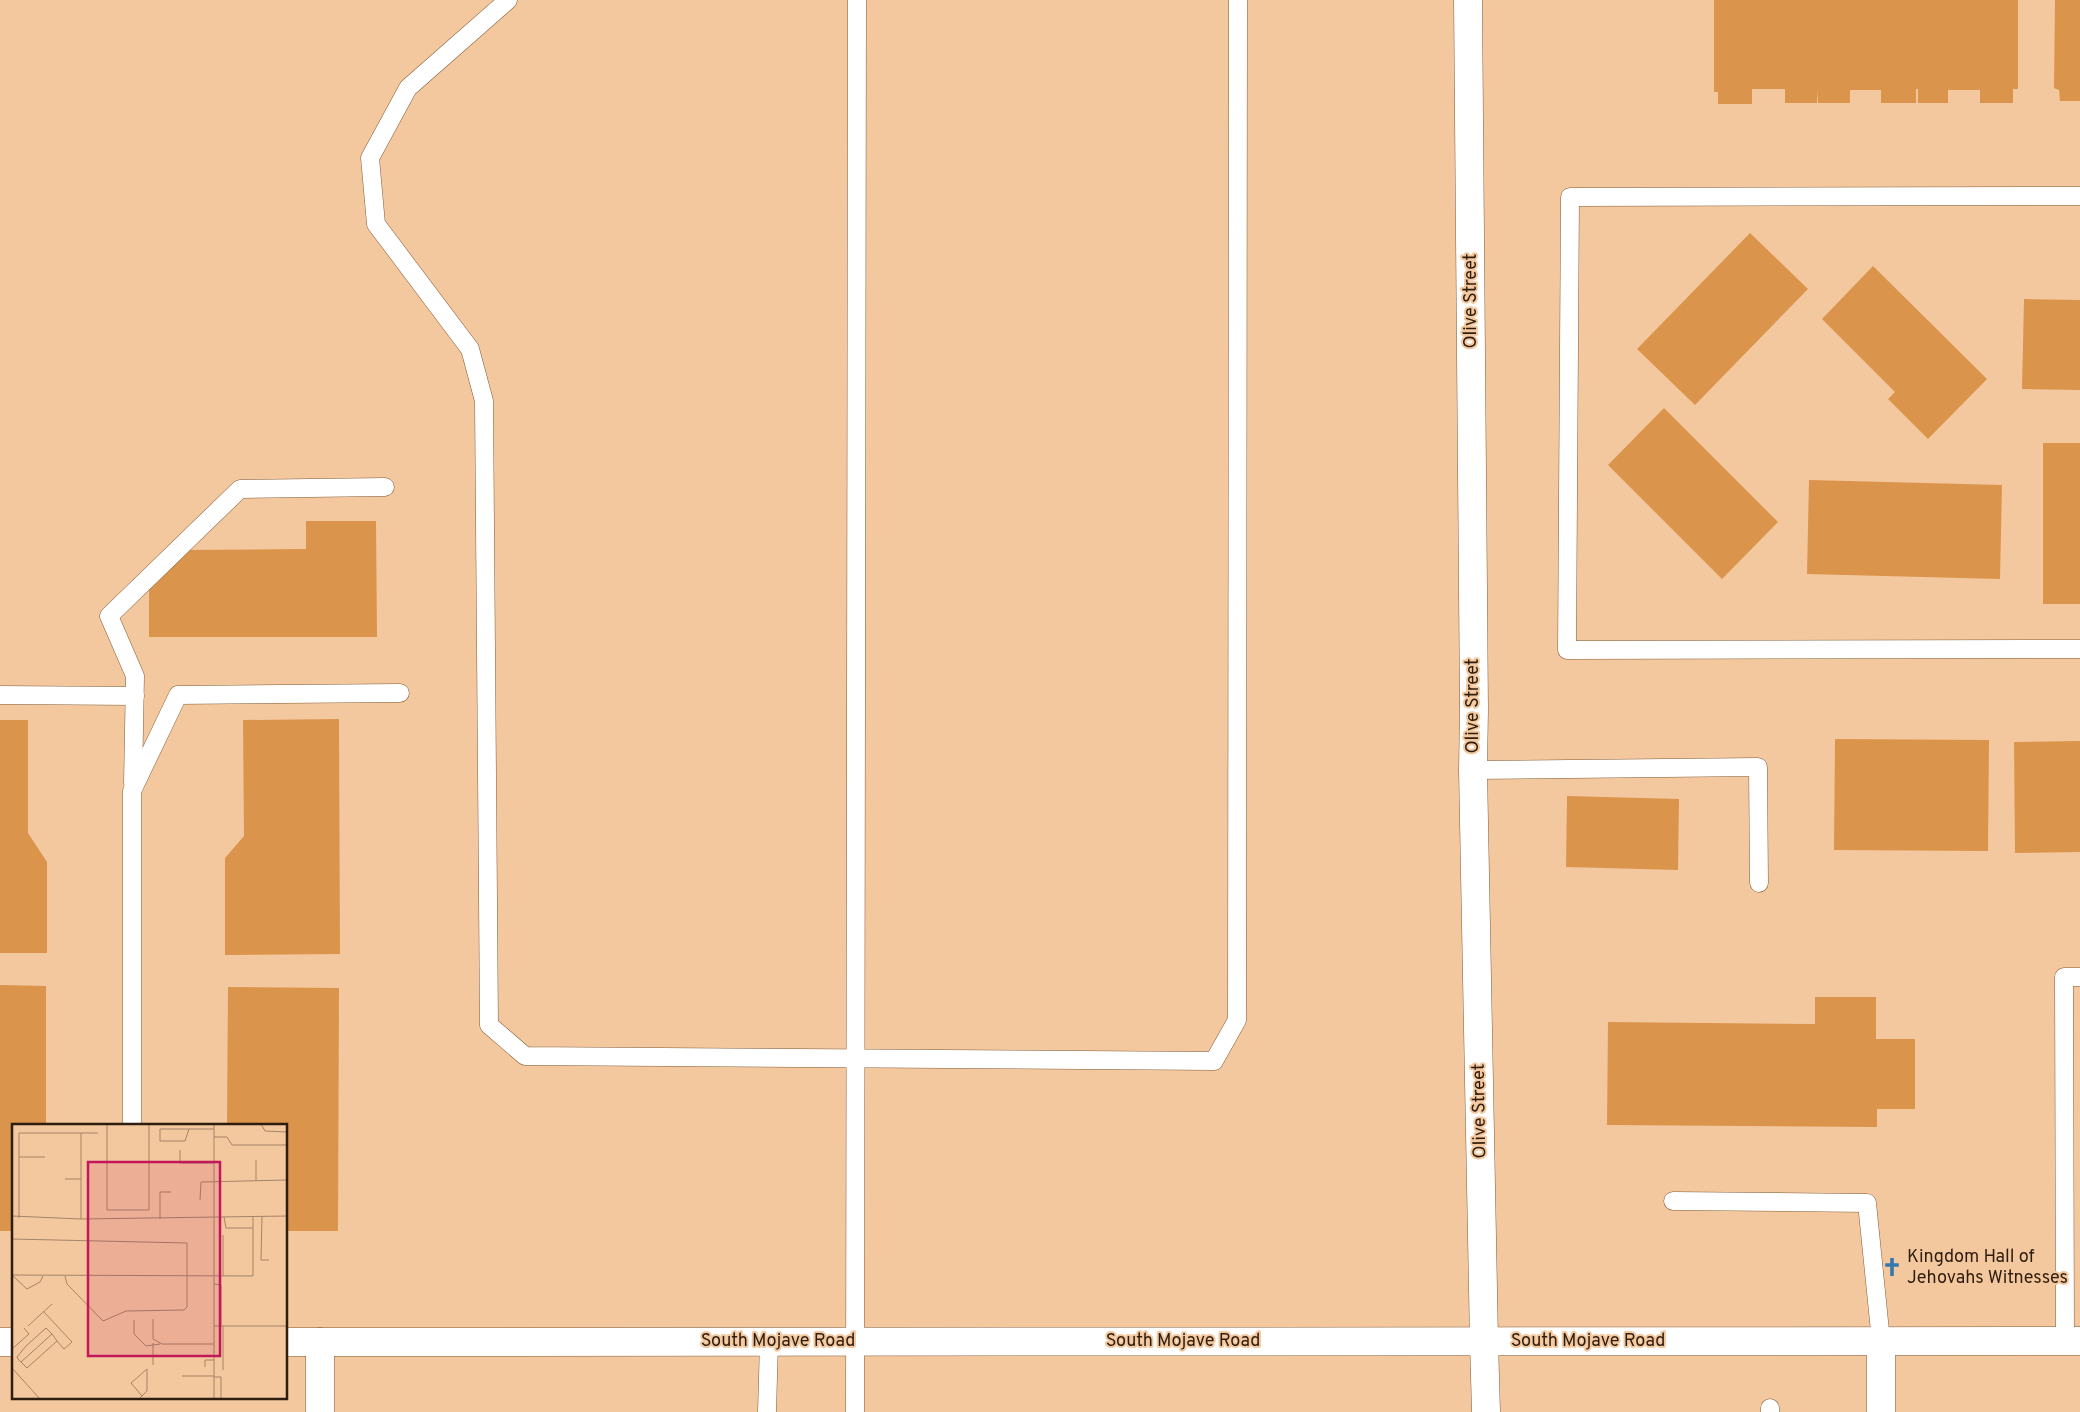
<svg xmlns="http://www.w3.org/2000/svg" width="2080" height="1412" viewBox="0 0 2080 1412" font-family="Overpass,sans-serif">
	<rect width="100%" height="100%" fill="#f4c89f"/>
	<g fill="#da944c">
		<path d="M1714,0H2018V89H2013V103H1980V90H1948V103H1918V89H1916V103H1881V90H1850V103H1818V90L1817,103H1785V89H1752V104H1718V92H1714Z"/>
		<path d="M2055,0H2080V101H2060L2059,90L2054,88Z"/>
		<path d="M1750,233L1808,289L1695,405L1637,349Z"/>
		<path d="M1873,266L1987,379L1928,439L1888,399L1895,392L1822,319Z"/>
		<path d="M2024,299L2080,300V390L2022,389Z"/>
		<path d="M1664,408L1778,522L1722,579L1608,465Z"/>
		<rect x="2043" y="443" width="37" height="161"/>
		<path d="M1809,480L2002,485L2000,579L1807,574Z"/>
		<path d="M306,521H376L377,637H149V583L184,550L306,549Z"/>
		<path d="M339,719L340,954L225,955V858L244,836L243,720Z"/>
		<path d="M0,720H28V833L47,862V953H0Z"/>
		<path d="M1835,739L1989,740L1988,851L1834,850Z"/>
		<path d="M2080,741V852L2015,853L2014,742Z"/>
		<path d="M1567,796L1679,799L1678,870L1566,867Z"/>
		<path d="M0,985L46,986V1126H14V1231H0Z"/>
		<path d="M228,987L339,988L338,1231H286V1126H227Z"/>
		<path d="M1815,997H1876V1039H1915V1109H1877V1127L1607,1125L1608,1022L1815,1024Z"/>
	</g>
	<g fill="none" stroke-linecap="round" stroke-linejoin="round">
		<g stroke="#835c36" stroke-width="19">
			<g id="lane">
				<path d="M508,0L408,88L370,158L376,224L470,349L484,401L489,1025L525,1056L1214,1061L1237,1020L1238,0"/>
				<path d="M2080,196L1570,197L1567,650L2080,649"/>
				<path d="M0,695L135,696"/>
				<path d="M1473,770L1758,767L1759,883"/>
				<path d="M133,783L135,676L109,616L240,489L385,487"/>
				<path d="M132,1126V791L178,695L400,693"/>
				<path d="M1673,1201L1867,1203L1881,1341"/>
				<path d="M2065,1341L2064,977H2080"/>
				<path d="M1770,1408V1412"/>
				<path d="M767,1412L769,1342"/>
				<path d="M855,1412L857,0"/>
			</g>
		</g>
		<g stroke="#835c36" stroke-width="29">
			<g id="street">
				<path d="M1468,0L1474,709L1473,770L1484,1341"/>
				<path d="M1881,1341V1412"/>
				<path d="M320,1342V1412"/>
			</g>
		</g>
		<g stroke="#835c36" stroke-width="29">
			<g id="secondary">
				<path d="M1484,1341L1486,1412"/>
				<path d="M0,1342H14"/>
				<path d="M286,1342L2080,1341"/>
			</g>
		</g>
		<use href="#lane" stroke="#fff" stroke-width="18"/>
		<use href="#street" stroke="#fff" stroke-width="28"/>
		<use href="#secondary" stroke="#fff" stroke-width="28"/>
	</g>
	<defs>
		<g id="church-bare" transform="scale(1.5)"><path d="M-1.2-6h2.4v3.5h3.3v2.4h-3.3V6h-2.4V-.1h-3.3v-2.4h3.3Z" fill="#3379ae" stroke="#f4c89f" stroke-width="2.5" paint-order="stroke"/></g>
	</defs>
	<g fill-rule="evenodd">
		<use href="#church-bare" x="1892" y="1267"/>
	</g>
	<g text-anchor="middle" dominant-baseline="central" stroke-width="4" stroke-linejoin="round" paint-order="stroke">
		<g font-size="18" fill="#2e1d0e" stroke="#f4c89f">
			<text transform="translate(1471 301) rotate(-90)">Olive Street</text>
			<text transform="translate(1473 706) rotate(-90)">Olive Street</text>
			<text transform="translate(1480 1111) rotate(-91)">Olive Street</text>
			<text x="778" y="1341">South Mojave Road</text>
			<text x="1183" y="1341">South Mojave Road</text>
			<text x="1588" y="1341">South Mojave Road</text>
		</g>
		<g font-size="18" fill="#2e1d0e" stroke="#f4c89f" text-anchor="start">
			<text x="1907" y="1257">Kingdom Hall of<tspan x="1907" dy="21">Jehovahs Witnesses</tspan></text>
		</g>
	</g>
	<g transform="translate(12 1124)">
		<rect width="275" height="275" fill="#f4c89f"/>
		<path fill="none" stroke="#a58465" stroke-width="1" d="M95,0V86H137V0M202,0V275M249,0L253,7L275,8M177,5L173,17H148V5H202M69,9H86M202,13H215L220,21H275M168,26V39H202M7,33H33M244,36V56M53,55H69M188,76L189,58L275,56M0,92L69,95L275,92M250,92L249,136H257M212,93L214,104H241V93M7,94V9H69V95M148,95V68H159M0,115L175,119V183L172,186L114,187L91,197L55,160L53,152M0,151L241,152V104M1,152L15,165L28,158L31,152M211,152V111M202,160L209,161V202M31,187L60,218L52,225L45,217M141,195V215L150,220H202M122,196V210L134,222L148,220M16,202L40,180M202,202H275M211,202V246M0,225L17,210L12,204M9,238L15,244L45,217L40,210L34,204L14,222L5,233L6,235L9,238L40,210M141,241V219M193,243V236H202M0,244L28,275M170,252H202M202,253H209V275M127,275L135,267V245L119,259L130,272"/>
		<path fill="#c2185b" fill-opacity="0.15" stroke="#c2185b" stroke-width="2.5" d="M76,38H208V232H76Z"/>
		<rect width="275" height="275" fill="none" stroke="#2e1d0e" stroke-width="2.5"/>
	</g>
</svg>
